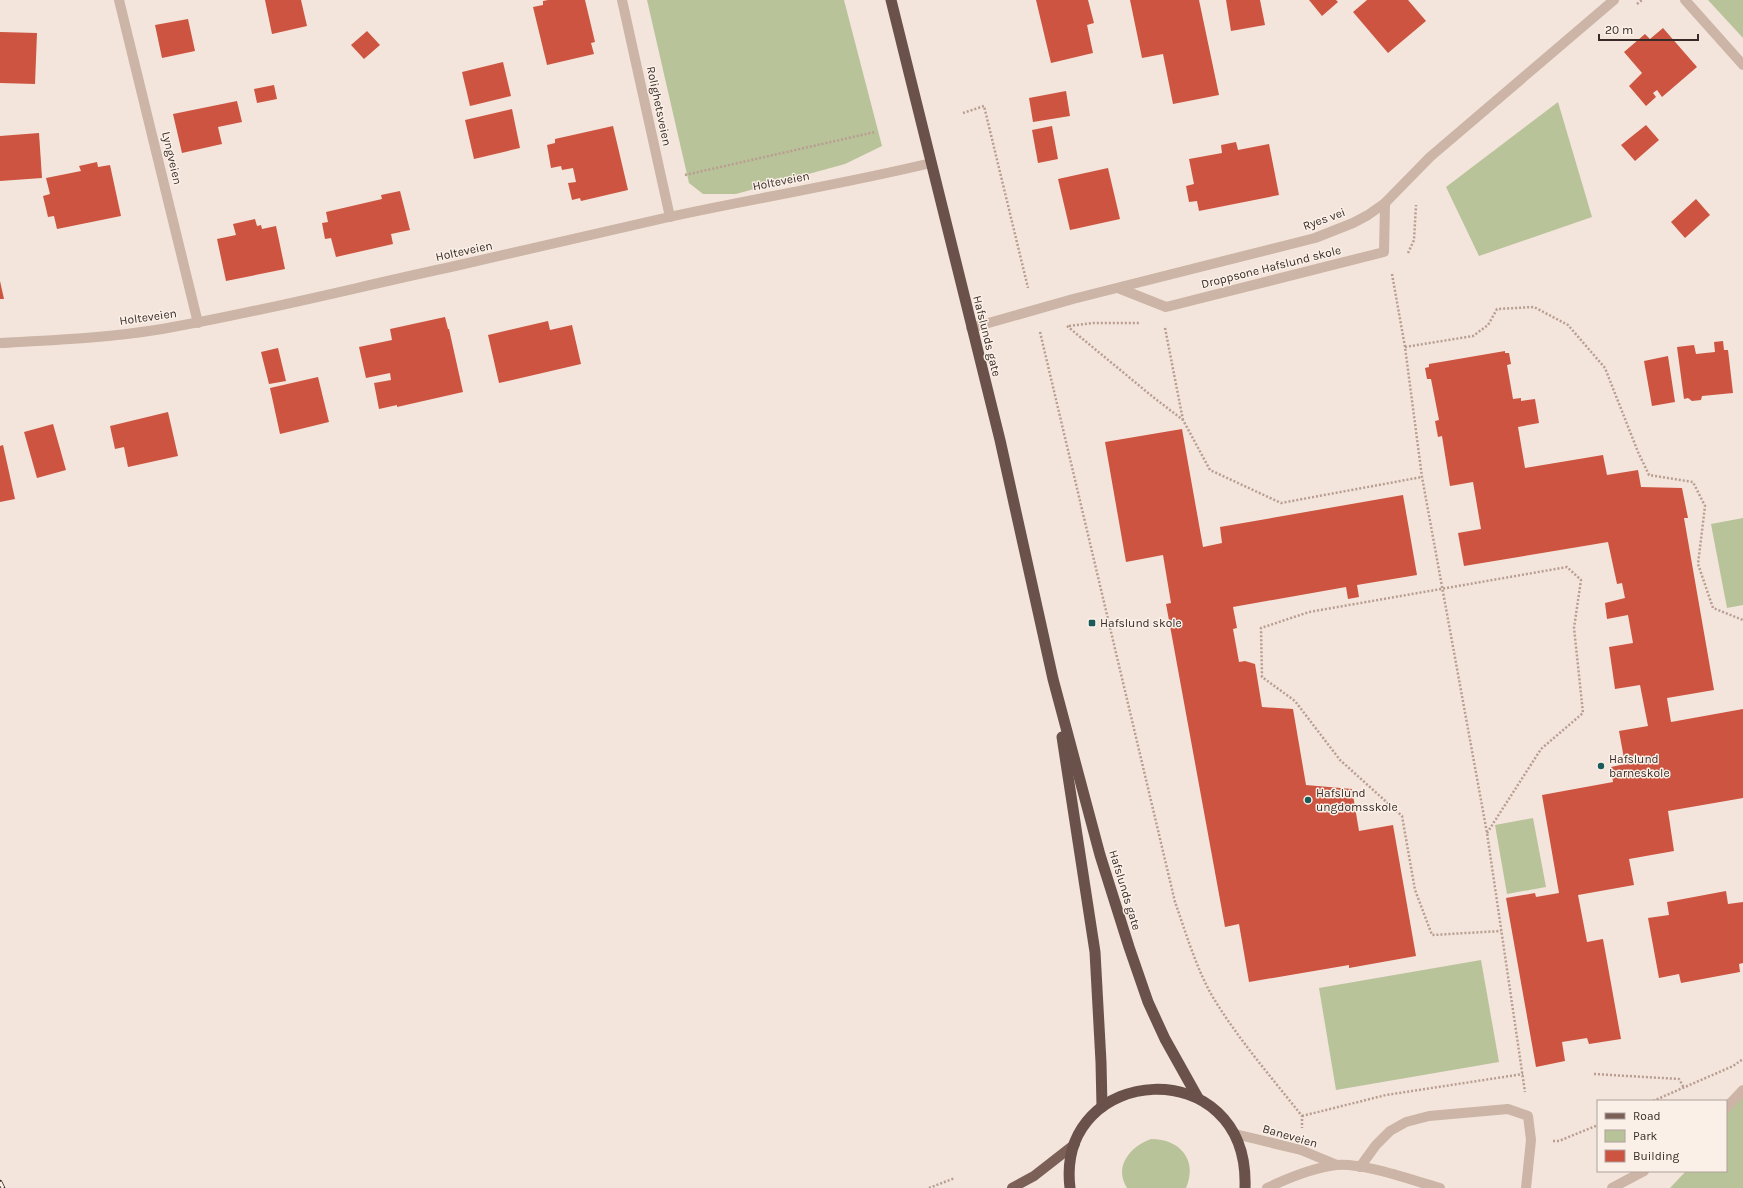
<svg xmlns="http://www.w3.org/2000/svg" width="1743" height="1188" viewBox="0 0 1743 1188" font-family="Karla,sans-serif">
	<rect width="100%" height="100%" fill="#f3e5db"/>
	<g fill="#b9c39a">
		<path d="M647,0H844L882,146L845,164L736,194H703L689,183Z"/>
		<path d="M1708,0H1743V38Z"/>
		<path d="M1558,102L1592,217L1479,256L1446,187Z"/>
		<path d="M1743,518V605L1727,608L1711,524Z"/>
		<path d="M1533,818L1546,887L1507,894L1495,825Z"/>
		<path d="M1481,960L1499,1062L1336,1090L1319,988Z"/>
		<path d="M1743,1090V1188H1670L1686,1171H1726V1108Z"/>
		<path d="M1151,1139C1180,1139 1198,1160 1186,1188H1127C1113,1166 1131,1146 1151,1139Z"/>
	</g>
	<g fill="#cc5440">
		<path d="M265,0H301L307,26L272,34Z"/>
		<path d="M548,0H585L595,42L591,43L594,54L547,65L533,7L543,5V1Z"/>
		<path d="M1036,0H1088L1094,23L1087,25L1093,53L1051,63Z"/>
		<path d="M1130,0H1199L1219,95L1173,104L1163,54L1142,58Z"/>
		<path d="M1226,0H1260L1265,25L1231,31Z"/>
		<path d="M1309,0H1336L1338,2L1322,16Z"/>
		<path d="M1367,0H1408L1426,21L1388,53L1353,12Z"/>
		<path d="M188,19L195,51L162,58L155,25Z"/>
		<path d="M1663,28L1697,67L1662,97L1657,90L1653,93L1656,97L1646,106L1629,86L1642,73L1624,52L1645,34L1650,39Z"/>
		<path d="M367,31L380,45L364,59L351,45Z"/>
		<path d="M0,32L37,33L35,84L0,83Z"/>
		<path d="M503,62L511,96L470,106L462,72Z"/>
		<path d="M274,85L277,99L257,103L254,89Z"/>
		<path d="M1066,91L1070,116L1033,122L1029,98Z"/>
		<path d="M237,101L242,122L218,127L222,144L182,153L173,114Z"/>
		<path d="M512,109L520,148L474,159L465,120Z"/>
		<path d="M1646,125L1659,140L1635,161L1621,145Z"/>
		<path d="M613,126L628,190L581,201L580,198L572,200L568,183L576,182L573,168L562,170L561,166L551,168L547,145L555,143V139Z"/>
		<path d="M1052,126L1058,159L1038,163L1032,130Z"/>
		<path d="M39,133L42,178L0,181V136Z"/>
		<path d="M1236,142L1238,150L1269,144L1279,195L1199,211L1197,201L1189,202L1186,186L1194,184L1189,159L1222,153L1221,145Z"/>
		<path d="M97,162L98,167L110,165L121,216L57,229L54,216L48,217L43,196L50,194L46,178L81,171L79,166Z"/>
		<path d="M1108,168L1120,219L1070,230L1058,179Z"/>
		<path d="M400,191L410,230L391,234L393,244L336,257L331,238L325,239L322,223L328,222L326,212L382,199L381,195Z"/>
		<path d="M1696,199L1710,215L1685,238L1671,222Z"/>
		<path d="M255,219L257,226L261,225L262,229L276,226L285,269L226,281L217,239L236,235L233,224Z"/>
		<path d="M0,281L4,299H0Z"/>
		<path d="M445,317L448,329H449L463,392L397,407V405L379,409L374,383L391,380L390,373L366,378L359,347L392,340L390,329Z"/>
		<path d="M548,321L550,330L572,325L581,364L499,383L488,335Z"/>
		<path d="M1723,341L1724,350H1728L1733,393L1702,396L1701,400L1692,401L1688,398L1684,399L1677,347L1694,345L1696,354L1715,352L1714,342Z"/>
		<path d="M278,348L286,381L269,384L261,352Z"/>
		<path d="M1505,351V353H1509L1511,364L1507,365L1513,399L1521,398V401L1535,399L1539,423L1518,427L1525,468L1603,455L1607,475L1638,470L1641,487L1682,488L1688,518H1684L1714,690L1667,698L1671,722L1743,709V798L1668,811L1674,851L1629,859L1634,885L1578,895L1587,942L1603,939L1621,1039L1589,1044L1587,1038L1562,1042L1565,1061L1536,1067L1506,898L1535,893L1536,897L1559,893L1542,795L1613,782L1611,767L1625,764L1619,731L1648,726L1640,685L1615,689L1609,647L1633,643L1628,615L1607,619L1605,603L1625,598L1622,583L1617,584L1608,542L1464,566L1458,533L1481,529L1473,482L1450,486L1442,436L1438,437L1435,421L1439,420L1431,379H1427L1425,368L1429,367V364Z"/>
		<path d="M1668,356L1675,402L1652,406L1644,361Z"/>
		<path d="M318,377L329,422L280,434L270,388Z"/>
		<path d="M168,412L178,456L128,467L124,447L115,449L110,426Z"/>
		<path d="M53,424L66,470L37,478L24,432Z"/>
		<path d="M1182,429L1203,547L1222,543L1220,527L1403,495L1417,575L1357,585L1359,597L1348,599L1346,587L1233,607L1237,628L1233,629L1239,662L1245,661L1255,664L1262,707L1293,709L1306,785L1352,789L1359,831L1393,825L1416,956L1349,968V965L1249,982L1239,924L1225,927L1166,604L1171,603L1163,555L1126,562L1105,442Z"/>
		<path d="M3,445L15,499L0,502V446Z"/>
		<path d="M1726,891L1728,904L1743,902V963L1739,964L1740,972L1681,983L1679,974L1659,978L1648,918L1669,915L1667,902Z"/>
	</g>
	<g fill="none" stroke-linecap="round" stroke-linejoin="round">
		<g stroke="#b89d90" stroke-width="2.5" stroke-dasharray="2 2" stroke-linecap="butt">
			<path d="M1637,4L1642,0"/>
			<path d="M963,113L984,106L1028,288"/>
			<path d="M685,175L875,132"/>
			<path d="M1408,253L1414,240L1416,205"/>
			<path d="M1392,274L1405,347L1422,477L1487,833L1525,1092"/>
			<path d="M1067,326L1153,397L1183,420L1210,470L1281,503L1422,477"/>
			<path d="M1069,326L1093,323H1140"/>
			<path d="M1165,328L1183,420"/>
			<path d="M1040,332L1175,902C1186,933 1197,971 1214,999C1239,1040 1272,1078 1302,1116V1128"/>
			<path d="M1405,347L1473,336L1488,325L1497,309L1534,307L1568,325L1605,368L1638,452L1649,475L1693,482L1705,506L1698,564L1713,608L1743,620"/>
			<path d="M1487,833L1541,749L1583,713L1574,628L1581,580L1567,567L1309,612L1261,628L1262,677L1295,701L1340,760L1402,816L1415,890L1432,935L1501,931"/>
			<path d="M1594,1074L1679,1079L1684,1088"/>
			<path d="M1653,1101L1733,1066L1743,1059"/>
			<path d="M1302,1116L1386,1095L1523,1074"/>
			<path d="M1553,1141H1559L1598,1125"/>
			<path d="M929,1188L955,1178"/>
		</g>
		<g stroke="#ccb4a6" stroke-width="10">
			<path d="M1118,288L1166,307L1384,252L1385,203"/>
			<path d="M1360,1167L1376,1145L1390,1131L1406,1122L1429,1116L1508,1109L1528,1116L1531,1140L1526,1188"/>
		</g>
		<g stroke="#ccb4a6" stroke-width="10">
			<path d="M119,0L198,323"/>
			<path d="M622,0L670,217"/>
			<path d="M1685,0L1743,65"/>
			<path d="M971,328L1073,299L1315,238L1353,223L1368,215L1385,203L1430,157L1614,0"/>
			<path d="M0,343C54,340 108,338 162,329C261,312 357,287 455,266C527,250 598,233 669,217C756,198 844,184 931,163"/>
			<path d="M1726,1108L1743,1090"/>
			<path d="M1235,1134L1301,1150L1337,1165"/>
			<path d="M1267,1188C1288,1178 1312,1168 1336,1165C1362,1162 1414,1181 1440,1188"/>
			<path d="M1612,1188L1644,1171"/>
		</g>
		<path stroke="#7b6058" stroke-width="10" d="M1012,1188L1034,1176L1075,1144"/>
		<g stroke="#6a524b" stroke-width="11">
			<path d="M891,0L1000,440L1053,679L1100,855L1129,947L1148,1002L1165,1039L1198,1098"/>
			<path d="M1062,737L1095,952L1101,1062L1102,1107"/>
			<path d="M1070,1188C1055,1063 1250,1050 1245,1188"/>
		</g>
		<g stroke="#382b27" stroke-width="4.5">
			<path id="rail" d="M0,1182L3,1188"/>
		</g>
		<use href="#rail" stroke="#fbf0e8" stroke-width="3" stroke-dasharray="9" stroke-linecap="butt"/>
	</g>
	<g fill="#1b5c5a" stroke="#fbf0e8" stroke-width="1.5">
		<rect x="1088" y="619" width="8" height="8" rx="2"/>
		<circle cx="1601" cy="766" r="4"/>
		<circle cx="1308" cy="800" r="4"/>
	</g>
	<g text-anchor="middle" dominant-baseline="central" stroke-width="3" stroke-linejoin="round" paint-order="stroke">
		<g font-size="12" fill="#382b27" stroke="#fbf0e8">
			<text transform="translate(659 106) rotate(78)">Rolighetsveien</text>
			<text transform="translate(172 158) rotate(77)">Lyngveien</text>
			<text transform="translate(781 181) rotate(-11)">Holteveien</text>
			<text transform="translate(1324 219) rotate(-20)">Ryes vei</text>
			<text transform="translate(464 251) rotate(-12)">Holteveien</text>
			<text transform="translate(1271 267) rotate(-14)">Droppsone Hafslund skole</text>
			<text transform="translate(148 317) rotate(-8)">Holteveien</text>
			<text transform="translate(987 336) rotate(76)">Hafslunds gate</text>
			<text transform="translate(1125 890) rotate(73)">Hafslunds gate</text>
			<text transform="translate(1290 1136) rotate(16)">Baneveien</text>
		</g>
		<g font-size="12" fill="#382b27" stroke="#fbf0e8" text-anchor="start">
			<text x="1100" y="623">Hafslund skole</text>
			<text x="1609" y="759">Hafslund<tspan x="1609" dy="14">barneskole</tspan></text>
			<text x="1316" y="793">Hafslund<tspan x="1316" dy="14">ungdomsskole</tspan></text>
		</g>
	</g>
	<rect x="1597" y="1100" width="130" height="72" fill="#fbf0e8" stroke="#ada19b"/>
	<rect x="1605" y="1113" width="20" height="6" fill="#7b6058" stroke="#ada19b"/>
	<text x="1633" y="1120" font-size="12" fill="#382b27">Road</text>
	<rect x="1605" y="1130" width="20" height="12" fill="#b9c39a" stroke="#ada19b"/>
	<text x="1633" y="1140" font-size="12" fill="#382b27">Park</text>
	<rect x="1605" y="1150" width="20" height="12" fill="#cc5440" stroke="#ada19b"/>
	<text x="1633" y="1160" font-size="12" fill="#382b27">Building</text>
	<path d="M1599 34v6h99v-6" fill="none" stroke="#382b27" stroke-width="2"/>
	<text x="1605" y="34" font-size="12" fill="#382b27" stroke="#fbf0e8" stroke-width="3" paint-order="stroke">20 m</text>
</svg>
